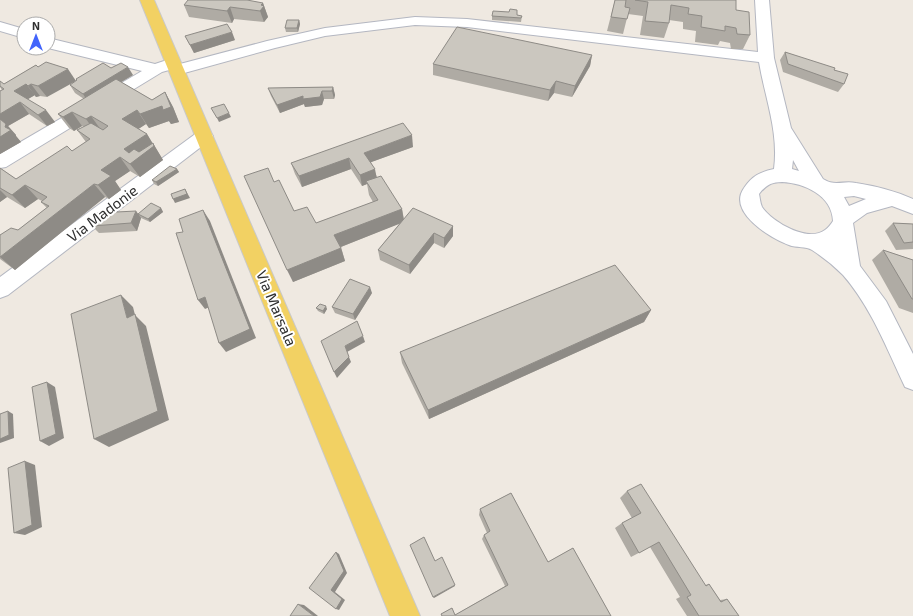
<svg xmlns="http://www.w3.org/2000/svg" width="913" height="616" viewBox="0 0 913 616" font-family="'Exo 2',sans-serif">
	<rect width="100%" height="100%" fill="#efe9e1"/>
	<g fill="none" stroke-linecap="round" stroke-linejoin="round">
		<g stroke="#b4b7c1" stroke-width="2">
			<g id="minor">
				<path d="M755,0H769L774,58L791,128L823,179C836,187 843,180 856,183C876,186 895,191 913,199V214L892,206L867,213L853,223L860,266L886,301L913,354V390L905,387C887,349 871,307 843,275C834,266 823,257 812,250C806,246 796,248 789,245C770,238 727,212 744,188C752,176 760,172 774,169C779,132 765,98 759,62L467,27L415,25L325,36L275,48L177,75L171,73L169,70L162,72L6,167L0,168V154L142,71L48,48V38L155,64L173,58L179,60L180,64L267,41L325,28L415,17L467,19L758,52ZM793,160L799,171L792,169ZM782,182C804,183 832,195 833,221C831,224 828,228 825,230C808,243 772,222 762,207C760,203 760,198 759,194C765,186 771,182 782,182ZM854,196L866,199L849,206L844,197Z"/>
				<path d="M0,22L24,29V38L0,31Z"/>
				<path d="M204,130L210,132L213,136L210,140L8,295L0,298V277L198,132Z"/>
			</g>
		</g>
		<g stroke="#c9c9c9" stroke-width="2">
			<path id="major" d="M140,0H154L420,616H390Z"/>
		</g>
		<use href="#minor" fill="#fff" fill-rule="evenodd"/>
		<use href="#major" fill="#f2d163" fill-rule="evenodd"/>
	</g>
	<g fill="#afaba4">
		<path d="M615,0H736V10L750,35L743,49H731L730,43L720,41L718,45L695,42L696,31L683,29V22L669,20V23L664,38L640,35L643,16L628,14L623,34L607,31Z"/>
		<path d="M263,3L268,17L264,22L234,19L232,23L189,17L184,5Z"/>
		<path d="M517,15L522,16L521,22L492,20V16Z"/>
		<path d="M299,20L300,24L298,32H286L285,28Z"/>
		<path d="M185,36L235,40L194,53Z"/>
		<path d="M785,52L834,70L844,84L838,92L783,72L780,60Z"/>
		<path d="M592,55L590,66L572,97L554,93L548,101L433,75V64Z"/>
		<path d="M36,65L47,97L40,96L36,97L35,95L28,99L55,122L47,126L29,114L8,126L16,135V136L21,142L0,154V91L2,90L0,87V81L4,84Z"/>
		<path d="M111,68L133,75L121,82L152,100L165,92L173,107L179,122L171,124L169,121L149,128L146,124L138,129L147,134L163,160L140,177L130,171L115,181L121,190L109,199L105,197L15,270L0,259V235L18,230L47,208L41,202L42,201L38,199L25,208L7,197L0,202V168L16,179L72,151L86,142L77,130L84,127L82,126L74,131L69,128L58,114L84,99L75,93L70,85Z"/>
		<path d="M333,87L335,95L334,99H324L322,105L305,107L304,104L280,113L271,96L268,88Z"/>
		<path d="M413,147L371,162L377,177L402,209L404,219L453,226V236L444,248L434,243L410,274L380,260L378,250L400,223L341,247L345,261L293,282L274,182L294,211L316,223L373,202L369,195L367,184L362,186L351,169L302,187L295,174L291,163Z"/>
		<path d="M177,169L179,172L158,186L154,184L152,180Z"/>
		<path d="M161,208L163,212L150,222L141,218L137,231L99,233L92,226L136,211L138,214Z"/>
		<path d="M893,223L913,224V249L896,250L885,231Z"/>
		<path d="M883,250L913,260V313L899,308L872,260Z"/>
		<path d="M372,293L355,320L335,313L332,307Z"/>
		<path d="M316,308L327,309L324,314L318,311Z"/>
		<path d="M651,310L644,322L429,419L402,363L400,352Z"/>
		<path d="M627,491L705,585L709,584L720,600L727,599L739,616H687L676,599L680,597L650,547L631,557L615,528L622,523L632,518L620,498Z"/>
		<path d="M511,493L548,562L573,548L611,616H442L441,614L452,608L455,615L505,586L482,539L484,535L487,533L479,515L480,509Z"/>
	</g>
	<g fill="#8e8b86">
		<path d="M263,3L268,17L264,22L260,11L261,5Z"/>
		<path d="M230,7L234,19L232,23L227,11Z"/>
		<path d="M299,20L300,24L298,32L297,28Z"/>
		<path d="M232,32L235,40L194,53L190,45Z"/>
		<path d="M592,55L590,66L572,97L575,86Z"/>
		<path d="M128,67L133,75L88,102L83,94Z"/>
		<path d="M68,69L76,81L47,97L38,86Z"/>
		<path d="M556,81L554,93L548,101L550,90Z"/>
		<path d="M26,84L35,95L23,102L14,91Z"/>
		<path d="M31,84L40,96L36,97L28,86Z"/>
		<path d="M333,87L335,95L334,99L332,91Z"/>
		<path d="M322,91L324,99L322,105L305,107L304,104L280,113L277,105L303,96Z"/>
		<path d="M165,92L173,107L179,122L171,124L169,121L149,128L140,114Z"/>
		<path d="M20,102L29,114L8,126L16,135V136L21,142L0,154V114Z"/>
		<path d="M46,110L55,122L47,126L38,115Z"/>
		<path d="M137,110L146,124L131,134L122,119Z"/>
		<path d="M72,112L82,126L74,131L63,117Z"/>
		<path d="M229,113L231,117L219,122L217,118Z"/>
		<path d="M91,116L101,130L96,133L86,119Z"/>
		<path d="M147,134L154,146L153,143L163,160L140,177L130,164L124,149Z"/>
		<path d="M412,135L413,147L366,164L364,153Z"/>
		<path d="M120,157L130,171L115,181L121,190L109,199L98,185L101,170Z"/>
		<path d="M349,158L351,169L302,187L299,176Z"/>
		<path d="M177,169L179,172L158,186L156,182Z"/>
		<path d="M375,169L377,180L366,181L367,184L362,186L360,175Z"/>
		<path d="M94,184L105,197L15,270L0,257Z"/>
		<path d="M25,185L38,199L25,208L12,195Z"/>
		<path d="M185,189L190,198L175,203L173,199Z"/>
		<path d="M0,190L7,197L0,202Z"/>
		<path d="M161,208L163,212L150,222L148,219Z"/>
		<path d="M402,209L404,222L338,248L334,235Z"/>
		<path d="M203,210L210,221L256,338L226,352L219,343Z"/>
		<path d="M136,211L141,218L137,231L131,223Z"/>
		<path d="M453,226V236L444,248V238Z"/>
		<path d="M434,233V243L410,274L409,265Z"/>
		<path d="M341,248L345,261L293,282L287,270Z"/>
		<path d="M370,287L372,293L355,320L353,314Z"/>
		<path d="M121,295L133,307L135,315L146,326L169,420L109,447L94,439L127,318Z"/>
		<path d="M205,297L212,306L205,309L198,300Z"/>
		<path d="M326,306L327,309L324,314L323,311Z"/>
		<path d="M651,310L644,322L429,419L428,410Z"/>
		<path d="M363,336L365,342L347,352L345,346Z"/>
		<path d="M349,357L351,362L337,378L334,372Z"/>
		<path d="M47,382L55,387L64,438L49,446L40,441Z"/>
		<path d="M8,411L13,414L14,438L0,443V439Z"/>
		<path d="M25,461L35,465L42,527L25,535L14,533Z"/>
		<path d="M336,552L339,554L347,573L335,592L345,600L339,610L336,609L331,590Z"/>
		<path d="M455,585V586L434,598L433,597Z"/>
		<path d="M298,604L304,605L318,616H314Z"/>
	</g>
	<g fill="#cbc7bf" stroke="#8e8b86">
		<path d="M188,0H247L263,3L261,5L264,6L260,11L230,7L227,11L184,5Z"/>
		<path d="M615,0H626L625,7L630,8L627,19L611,17Z"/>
		<path d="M635,0H736V10L749,12L750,35L737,34L736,28L725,26V31L701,27L702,16L688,14L689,8L671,5L669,23L645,21L648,2Z"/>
		<path d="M510,9L517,10V15L522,16L521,18L492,16L493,11L509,12Z"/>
		<path d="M287,20H299L297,28H285Z"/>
		<path d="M227,24L232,32L190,45L185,36Z"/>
		<path d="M457,27L592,55L575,86L556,81L550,90L433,64Z"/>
		<path d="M785,52L835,68L834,70L848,74L844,84L788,64Z"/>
		<path d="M46,62L68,69L38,86L31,84L28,86L26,84L14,91L46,110L38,115L20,102L0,114V91L4,89L0,86V81L4,84L36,65L38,67Z"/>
		<path d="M103,63L111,68L121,63L128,67L83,94L70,85L77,80L76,79Z"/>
		<path d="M116,79L152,100L165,92L171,107L163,110L162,106L140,114L137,110L122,119L147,134L124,149L129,153L134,149L139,152L153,143L154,146L130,164L120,157L101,170L111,176L98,185L94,184L0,257V235L11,228L18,230L49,206L41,202L47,197L25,185L12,195L0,188V168L16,179L67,146L72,151L90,139L77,130L91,123L103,130L108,126L91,116L86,119L72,112L63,117L58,114Z"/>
		<path d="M333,87L332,91H322L320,97L303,99V96L277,105L268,88Z"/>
		<path d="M224,104L229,113L217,118L211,108Z"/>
		<path d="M0,119L6,124L5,127L11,130L0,137Z"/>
		<path d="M403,123L412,135L364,153L375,169L360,175L349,158L299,176L291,163Z"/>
		<path d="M170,166L177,169L156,182L152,180Z"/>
		<path d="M268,168L274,182L279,180L294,211L307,207L316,223L378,200L366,181L381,176L402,209L334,235L341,248L287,270L244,176Z"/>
		<path d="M185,189L187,194L173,199L171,194Z"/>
		<path d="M151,203L161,208L148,219L138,214Z"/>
		<path d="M413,208L453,226L444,238L434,233L409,265L378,250Z"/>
		<path d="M203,210L250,329L219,343L205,297L198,300L176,233L183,232L179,219Z"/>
		<path d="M136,211L131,223L92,226L97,213Z"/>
		<path d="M893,223L913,224V242L904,243Z"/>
		<path d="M883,250L913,260V299H912Z"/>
		<path d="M615,265L651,310L428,410L400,352Z"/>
		<path d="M350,279L370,287L353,314L332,307Z"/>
		<path d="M121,295L127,318L135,314L158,411L94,439L71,314Z"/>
		<path d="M320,304L326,306L323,311L316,308Z"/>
		<path d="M357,321L363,336L345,346L349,357L334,372L321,341Z"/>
		<path d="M47,382L56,434L40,441L32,387Z"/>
		<path d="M8,411L9,435L0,439V414Z"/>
		<path d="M25,461L32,525L14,533L8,468Z"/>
		<path d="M641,484L706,586L709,584L721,602L727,599L739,616H699L687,597L691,595L659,542L639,553L622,523L641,513L627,491Z"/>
		<path d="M511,493L548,562L573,548L611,616H442L441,614L452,608L455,615L508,585L484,535L490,531L480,509Z"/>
		<path d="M424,537L435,561L442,557L455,585L433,597L410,545Z"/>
		<path d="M336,552L344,571L331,590L342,599L336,609L309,588Z"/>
		<path d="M298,604L314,616H290Z"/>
	</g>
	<g text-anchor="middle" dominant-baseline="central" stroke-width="4" stroke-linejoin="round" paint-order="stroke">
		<g font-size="15" fill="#2e2e2e" stroke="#fff">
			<text transform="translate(102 213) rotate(-37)">Via Madonie</text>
			<text transform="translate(277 308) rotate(67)">Via Marsala</text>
		</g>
	</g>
	<g transform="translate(36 36)"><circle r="19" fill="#ffffff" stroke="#ababab"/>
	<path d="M0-3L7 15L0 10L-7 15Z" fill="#4264fb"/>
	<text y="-6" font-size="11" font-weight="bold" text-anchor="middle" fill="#2e2e2e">N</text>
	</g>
</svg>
